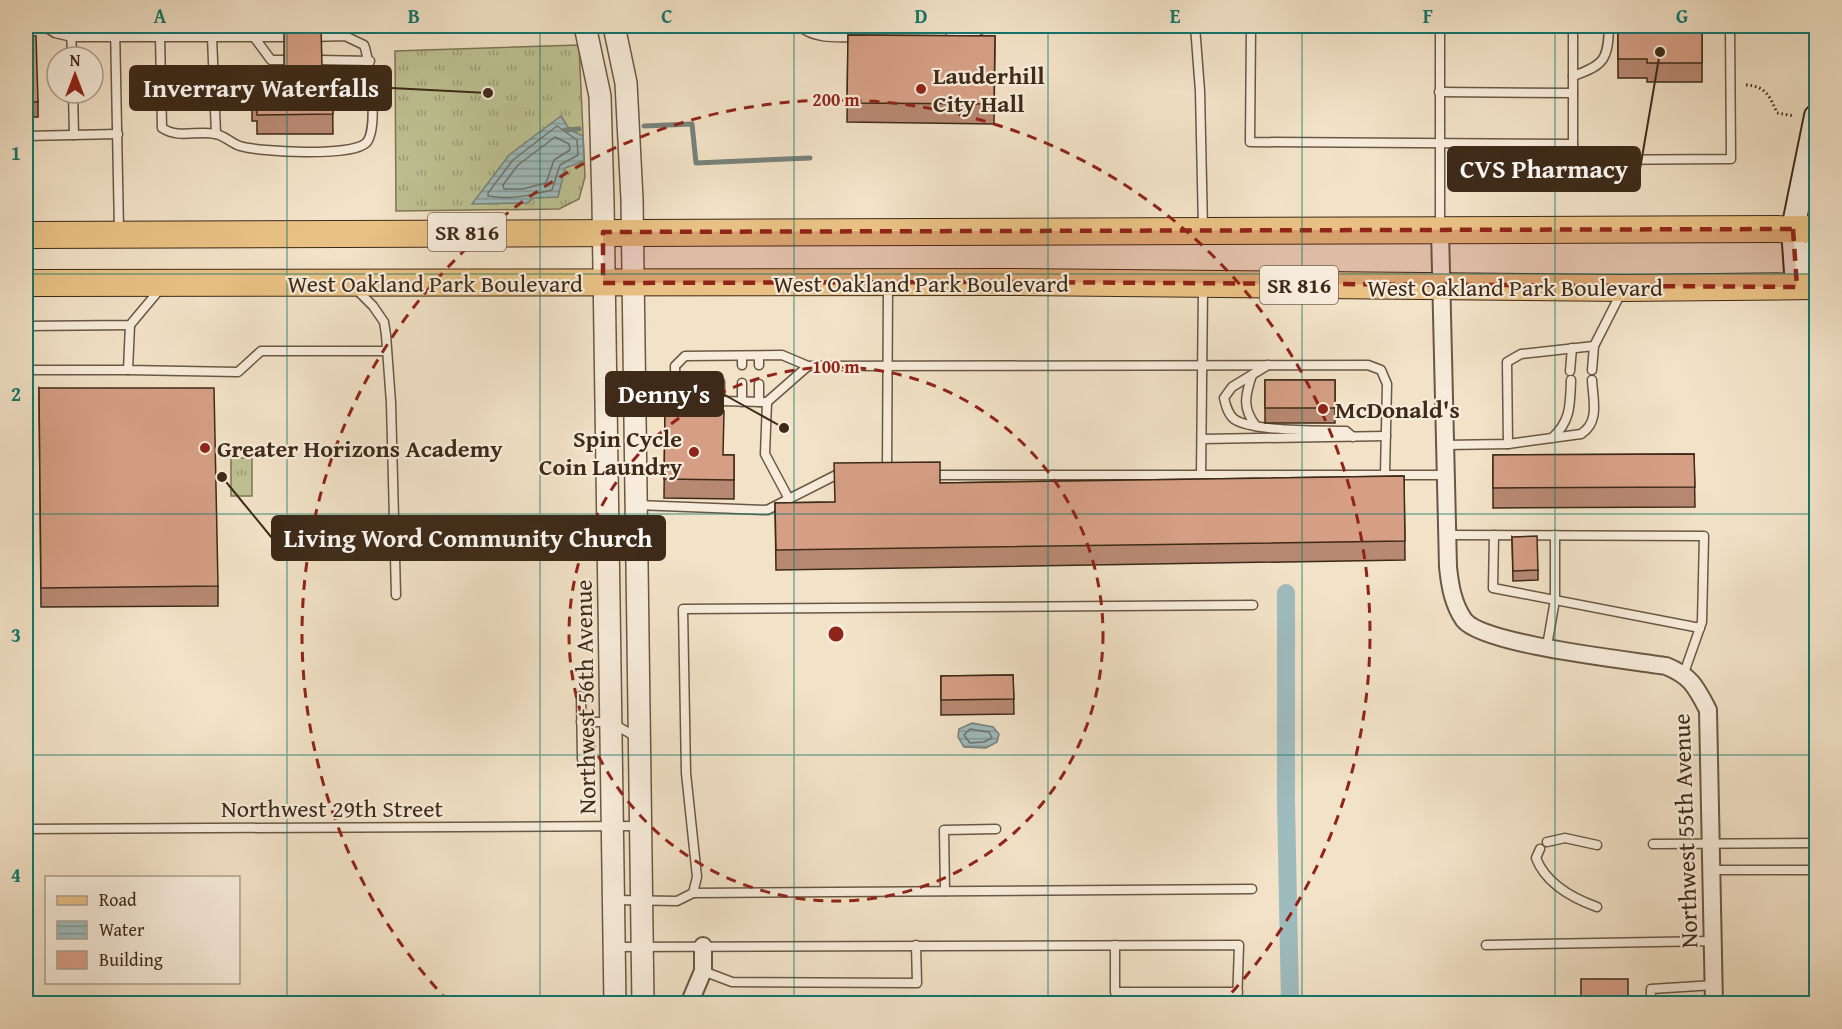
<svg xmlns="http://www.w3.org/2000/svg" width="1842" height="1029" viewBox="0 0 1842 1029" font-family="'Gentium Book Plus',serif">
	<defs>
		<pattern id="grass-tufts" width="24" height="20" patternUnits="userSpaceOnUse" patternTransform="scale(1.5)"><rect width="24" height="20" fill="#bec293"/><path d="M3 7l-1-3M5 7V3M7 7l1-3M15 17l-1-3M17 17v-4M19 17l1-3" fill="none" stroke="#9c9e77"/></pattern>
		<pattern id="water-rules" width="6" height="5" patternUnits="userSpaceOnUse" patternTransform="scale(1.5)"><rect width="6" height="5" fill="#9ebcbe"/><path d="M0 2.5h6" fill="none" stroke="#829999"/></pattern>
	</defs>
	<rect width="100%" height="100%" fill="#f2e2c7"/>
	<filter id="stains"><feTurbulence type="fractalNoise" baseFrequency=".00333" numOctaves="4"/><feColorMatrix values="0 0 0 0 .2 0 0 0 0 .09 0 0 0 0 .02 0 0 0 .5 -.17"/></filter>
	<radialGradient id="worn" r=".72"><stop offset=".6" stop-color="#630" stop-opacity="0"/><stop offset="1" stop-color="#630" stop-opacity=".3"/></radialGradient>
	<g fill="url(#grass-tufts)" stroke="#7e7656" stroke-width="1.5">
		<path d="M579,45L585,177L579,199L559,209L396,211L395,51Z"/>
		<rect x="231" y="458" width="21" height="38"/>
	</g>
	<g fill="url(#water-rules)" stroke="#77827c" stroke-width="1.5">
		<path d="M561,116L570,130L583,136L584,161L565,168L558,197L534,198L527,203L472,204L509,155Z"/>
		<path d="M972,723L993,727L999,734L997,742L986,748L964,747L958,737L959,729Z"/>
	</g>
	<g fill="none" stroke-linecap="round" stroke-linejoin="round">
		<g stroke="#6e736b" stroke-width="1.5">
			<path d="M557,126L577,140L578,155L560,165L552,190C532,195 510,200 488,196V193L513,160Z"/>
			<path d="M555,137L569,144L570,150L554,160L546,183L523,189H504L503,185L518,165Z"/>
			<path d="M970,729L989,732L992,738L984,742L970,743L964,735Z"/>
		</g>
		<g stroke="#77827c" stroke-width="5">
			<path d="M644,126L692,124L696,163L810,158"/>
			<path d="M565,130L579,129"/>
		</g>
		<path stroke="#9ebcbe" stroke-width="18" d="M1286,593V801L1290,1004"/>
		<g stroke="#6a5844" stroke-width="11">
			<g id="service">
				<path d="M44,26L55,33L72,37H295"/>
				<path d="M71,26L72,57"/>
				<path d="M115,26L119,231"/>
				<path d="M799,26C816,40 838,37 859,37"/>
				<path d="M1195,26L1200,91L1203,229"/>
				<path d="M1251,26L1250,142L1573,144"/>
				<path d="M1440,26V226"/>
				<path d="M1573,26V160L1731,159L1730,26"/>
				<path d="M212,37L216,134"/>
				<path d="M254,37L271,60H284"/>
				<path d="M950,37L975,33L986,26"/>
				<path d="M160,38L162,128C179,139 197,130 215,134C224,135 231,143 240,146C260,152 351,157 366,143C379,130 370,61 364,45L345,36L311,37"/>
				<path d="M321,60L370,61"/>
				<path d="M1573,76C1605,65 1608,59 1609,26"/>
				<path d="M1439,92L1573,93"/>
				<path d="M73,93L74,135"/>
				<path d="M26,136L118,134"/>
				<path d="M355,288L373,306L384,322L386,335L391,403L396,595"/>
				<path d="M130,325L128,370L238,372L261,351H386"/>
				<path d="M26,326L130,325L161,288"/>
				<path d="M742,356V365"/>
				<path d="M759,356V365"/>
				<path d="M1268,365L1232,387L1224,398C1226,406 1228,414 1234,419C1252,432 1321,430 1346,431L1353,437"/>
				<path d="M808,366L767,402L676,400L675,366L685,356L782,355L808,366L1368,365L1381,370L1387,384L1385,474"/>
				<path d="M26,370H128"/>
				<path d="M1592,370L1594,346L1622,291"/>
				<path d="M1570,371L1572,348"/>
				<path d="M1252,375C1245,396 1242,408 1256,426"/>
				<path d="M720,382V401"/>
				<path d="M703,383L704,400"/>
				<path d="M742,383V402"/>
				<path d="M759,402V384"/>
				<path d="M767,402L765,454L789,499"/>
				<path d="M1552,438C1571,421 1570,405 1571,380"/>
				<path d="M1202,439L1386,436"/>
				<path d="M1508,444L1581,434C1600,422 1593,400 1592,380"/>
				<path d="M1446,445L1508,444L1507,362L1521,354L1594,346"/>
				<path d="M887,471L888,286"/>
				<path d="M931,475H1446"/>
				<path d="M1201,477L1203,285"/>
				<path d="M637,505L767,510L838,474H844"/>
				<path d="M1447,535L1704,536L1702,622L1684,673"/>
				<path d="M1494,535L1493,588L1700,628"/>
				<path d="M1547,646L1555,600V535"/>
				<path d="M581,696L582,759"/>
				<path d="M581,722H610L638,738"/>
				<path d="M26,747L27,829"/>
				<path d="M26,829L639,826"/>
				<path d="M1547,842L1565,838L1597,845"/>
				<path d="M1653,844L1816,843"/>
				<path d="M1540,849L1536,858C1546,884 1572,898 1597,907"/>
				<path d="M1712,870H1816"/>
				<path d="M945,891L944,830L996,829"/>
				<path d="M693,893L1252,889"/>
				<path d="M614,900L677,901L693,893L697,877L686,773L683,609L1253,605"/>
				<path d="M1115,945V992H1238"/>
				<path d="M1486,945L1713,941"/>
				<path d="M615,947L1239,945L1237,1004"/>
				<path d="M703,971L732,982L917,983L916,945"/>
				<path d="M1651,1004V989L1714,985"/>
			</g>
		</g>
		<g stroke="#6a5844" stroke-width="20">
			<g id="minor">
				<path d="M1440,230L1448,567C1450,586 1453,604 1464,620C1484,645 1629,660 1666,666C1691,676 1696,687 1708,710L1714,1004"/>
				<path d="M689,1004L703,971V946"/>
			</g>
		</g>
		<g stroke="#6a5844" stroke-width="24">
			<g id="tertiary">
				<path d="M585,26L600,96L603,202L615,1004"/>
				<path d="M614,26L626,83L632,199L643,1004"/>
			</g>
		</g>
		<g stroke="#3d2a18" stroke-width="26">
			<g id="secondary">
				<path d="M1798,286L1816,246"/>
				<path d="M1797,287L1793,229L1816,116"/>
			</g>
		</g>
		<g stroke="#3d2a18" stroke-width="28">
			<g id="primary">
				<path d="M26,235L1816,229"/>
				<path d="M26,283L1014,282L1624,288L1816,286"/>
			</g>
		</g>
		<path stroke="#3d2a18" stroke-width="3" stroke-dasharray="1.5 3" stroke-linecap="butt" d="M1746,85C1765,86 1770,96 1777,113L1794,116"/>
		<use href="#service" stroke="#f7ecdb" stroke-width="8"/>
		<use href="#minor" stroke="#f7ecdb" stroke-width="16"/>
		<use href="#tertiary" stroke="#f7ecdb" stroke-width="21"/>
		<use href="#secondary" stroke="#f7ecdb" stroke-width="22"/>
		<use href="#primary" stroke="#e9c184" stroke-width="26"/>
	</g>
	<g fill="#b88972" stroke="#3d2a18" stroke-width="1.5">
		<path d="M1618,26H1702V82H1647V78H1618Z"/>
		<path d="M848,35L995,36L994,124L847,122Z"/>
		<path d="M26,36L38,102V117H26Z"/>
		<path d="M322,67H332L333,134H257V121H252V78Z"/>
		<rect x="1265" y="380" width="70" height="43"/>
		<path d="M39,388L218,586V606L41,607Z"/>
		<path d="M665,410L723,455H734V499L664,498Z"/>
		<path d="M1694,454L1695,507L1493,508V455Z"/>
		<path d="M1404,476L1405,560L776,570L775,503L834,502L940,483Z"/>
		<path d="M1512,537L1538,570V580L1513,581Z"/>
		<path d="M1013,675L1014,714L941,715V676Z"/>
	</g>
	<g fill="#d69f85" stroke="#3d2a18" stroke-width="1.5">
		<path d="M284,26H321L322,67H332L333,114L257,115V102H252V78H256V68H284Z"/>
		<path d="M1618,26H1702V63H1647V59H1618Z"/>
		<path d="M848,35L995,36L994,104L847,103Z"/>
		<path d="M26,36H36L38,102H26Z"/>
		<rect x="1265" y="380" width="70" height="28"/>
		<path d="M39,388H214L218,586L41,588Z"/>
		<path d="M665,410L724,411L723,455H734V480L664,479Z"/>
		<path d="M1694,454L1695,487L1493,488V455Z"/>
		<path d="M940,462V483L1404,476L1405,541L776,550L775,503L835,502L834,463Z"/>
		<path d="M1537,536L1538,570L1513,571L1512,537Z"/>
		<path d="M1013,675L1014,699L941,700V676Z"/>
		<rect x="1581" y="979" width="47" height="25"/>
	</g>
	<path fill="#8f2418" fill-opacity="0.2" stroke="#8f2418" stroke-width="4.5" stroke-dasharray="12 8" stroke-linejoin="round" d="M1793,229L1797,287L1014,282L603,283V232Z"/>
	<path fill="none" stroke="#0f766e" stroke-width="1.5" stroke-opacity="0.55" d="M287,26V1004M540,26V1004M794,26V1004M1048,26V1004M1302,26V1004M1555,26V1004M26,274H1816M26,514H1816M26,755H1816"/>
	<g fill="none" stroke="#8f2418" stroke-width="3" stroke-dasharray="10 8">
		<circle cx="836" cy="634" r="267"/>
		<path d="M449 1002A534 534 0 1 1 1223 1002"/>
	</g>
	<g fill="#8f2418" stroke="#f7ecdb" stroke-width="2">
		<circle cx="921" cy="89" r="6"/>
		<circle cx="1323" cy="409" r="6"/>
		<circle cx="205" cy="448" r="6"/>
		<circle cx="694" cy="452" r="6"/>
	</g>
	<g text-anchor="middle" dominant-baseline="central" stroke-width="4.5" stroke-linejoin="round" paint-order="stroke">
		<g fill="#f7ecdb" stroke="#756452" stroke-width="1.5">
			<rect x="428" y="213" width="78" height="38" rx="4.5"/>
			<rect x="1260" y="266" width="78" height="38" rx="4.5"/>
		</g>
		<g font-size="22" font-weight="bold" fill="#3d2a18">
			<text x="467" y="232">SR 816</text>
			<text x="1299" y="285">SR 816</text>
		</g>
		<g font-size="24" font-weight="bold" fill="#3d2a18" stroke="#f7ecdb" text-anchor="start">
			<text x="933" y="75">Lauderhill<tspan x="933" dy="28">City Hall</tspan></text>
			<text x="1335" y="409">McDonald's</text>
			<text x="682" y="438" text-anchor="end">Spin Cycle<tspan x="682" dy="28">Coin Laundry</tspan></text>
			<text x="217" y="448">Greater Horizons Academy</text>
		</g>
		<g font-size="24" fill="#3d2a18" stroke="#f7ecdb">
			<text x="435" y="283">West Oakland Park Boulevard</text>
			<text x="921" y="283">West Oakland Park Boulevard</text>
			<text x="1515" y="287">West Oakland Park Boulevard</text>
			<text transform="translate(585 697) rotate(-91)">Northwest 56th Avenue</text>
			<text x="332" y="808">Northwest 29th Street</text>
			<text transform="translate(1685 831) rotate(-92)">Northwest 55th Avenue</text>
		</g>
	</g>
	<circle cx="836" cy="634" r="9" fill="#8f2418" stroke="#f7ecdb" stroke-width="3"/>
	<g font-size="18" text-anchor="middle" font-weight="bold" fill="#8f2418" stroke="#f7ecdb" stroke-width="4.5" stroke-linejoin="round" paint-order="stroke">
		<text x="836" y="106">200 m</text>
		<text x="836" y="373">100 m</text>
	</g>
	<path fill="none" stroke="#3d2a18" stroke-width="2" d="M488 93L391 88M1660 52L1640 169M784 428L723 394M222 477L272 538"/>
	<g fill="#3d2a18" stroke="#f7ecdb" stroke-width="2">
		<circle cx="488" cy="93" r="6"/>
		<circle cx="1660" cy="52" r="6"/>
		<circle cx="784" cy="428" r="6"/>
		<circle cx="222" cy="477" r="6"/>
	</g>
	<g fill="#3d2a18" stroke="#3d2a18" stroke-width="2">
		<rect x="130" y="66" width="261" height="44" rx="6"/>
		<rect x="1448" y="147" width="192" height="44" rx="6"/>
		<rect x="606" y="372" width="117" height="44" rx="6"/>
		<rect x="272" y="516" width="393" height="44" rx="6"/>
	</g>
	<g font-size="26" text-anchor="middle" font-weight="bold" fill="#fff">
		<text x="261" y="97">Inverrary Waterfalls</text>
		<text x="1544" y="178">CVS Pharmacy</text>
		<text x="664" y="403">Denny's</text>
		<text x="468" y="547">Living Word Community Church</text>
	</g>
	<rect width="1842" height="1029" fill="none" stroke="#f2e2c7" stroke-width="66"/>
	<rect x="45" y="876" width="195" height="108" fill="#f7ecdb" stroke="#ad9e8d" stroke-width="1.5"/>
	<rect x="57" y="896" width="30" height="9" fill="#e9c184" stroke="#ad9e8d" stroke-width="1.5"/>
	<text x="99" y="906" font-size="18" fill="#3d2a18">Road</text>
	<rect x="57" y="921" width="30" height="18" fill="url(#water-rules)" stroke="#ad9e8d" stroke-width="1.5"/>
	<text x="99" y="936" font-size="18" fill="#3d2a18">Water</text>
	<rect x="57" y="951" width="30" height="18" fill="#d69f85" stroke="#ad9e8d" stroke-width="1.5"/>
	<text x="99" y="966" font-size="18" fill="#3d2a18">Building</text>
	<g transform="translate(75 75)"><circle r="28" fill="#f7ecdb" stroke="#ad9e8d" stroke-width="1.5"/>
	<path d="M0-4.5L10 22L0 15L-10 22Z" fill="#8f2418"/>
	<text y="-9" font-size="16" font-weight="bold" text-anchor="middle" fill="#3d2a18">N</text>
	</g>
	<rect x="33" y="33" width="1776" height="963" fill="none" stroke="#0f766e" stroke-width="2"/>
	<g font-size="20" text-anchor="middle" font-weight="bold" fill="#0f766e">
		<text x="160" y="23">A</text>
		<text x="414" y="23">B</text>
		<text x="667" y="23">C</text>
		<text x="921" y="23">D</text>
		<text x="1175" y="23">E</text>
		<text x="1428" y="23">F</text>
		<text x="1682" y="23">G</text>
		<text x="16" y="160">1</text>
		<text x="16" y="401">2</text>
		<text x="16" y="642">3</text>
		<text x="16" y="882">4</text>
	</g>
	<rect width="100%" height="100%" filter="url(#stains)"/>
	<rect width="100%" height="100%" fill="url(#worn)"/>
</svg>
